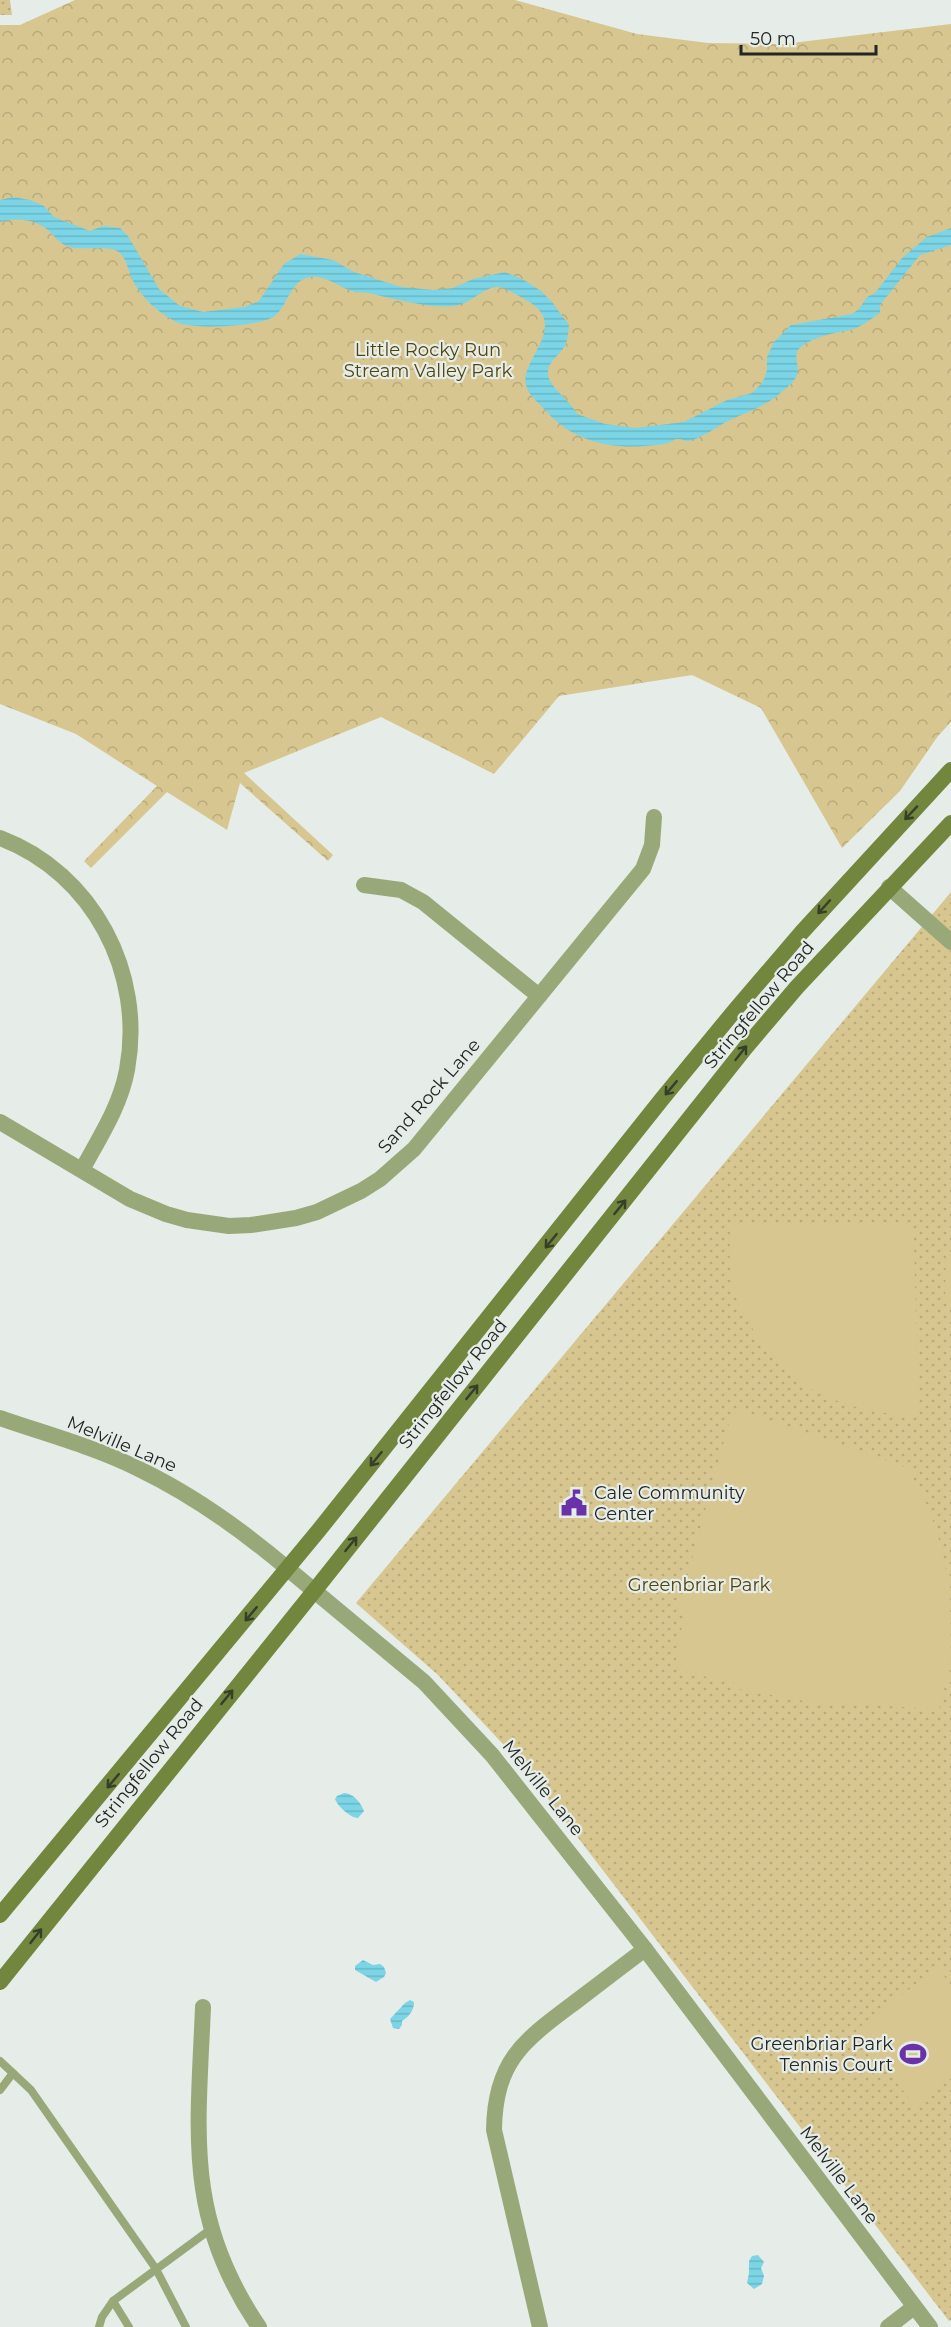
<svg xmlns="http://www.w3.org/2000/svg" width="951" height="2327" viewBox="0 0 951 2327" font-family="Montserrat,sans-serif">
	<defs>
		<pattern id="forest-crowns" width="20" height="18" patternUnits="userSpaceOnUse" patternTransform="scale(1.5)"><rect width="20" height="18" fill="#d7c68f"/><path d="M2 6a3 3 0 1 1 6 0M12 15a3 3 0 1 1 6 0" fill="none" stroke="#b8aa7b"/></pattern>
		<pattern id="park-dots" width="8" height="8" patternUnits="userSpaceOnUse" patternTransform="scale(1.5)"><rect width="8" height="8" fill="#d7c68f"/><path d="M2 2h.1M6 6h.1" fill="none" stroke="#b8aa7b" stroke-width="1.8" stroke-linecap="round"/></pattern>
		<pattern id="water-rules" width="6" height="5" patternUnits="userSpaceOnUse" patternTransform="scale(1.5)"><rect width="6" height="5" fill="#7bd5e6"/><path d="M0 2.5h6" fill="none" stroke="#6ab7c5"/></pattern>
	</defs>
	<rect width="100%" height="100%" fill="#e6ece7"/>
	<path fill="url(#forest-crowns)" d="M75,0H515L637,34L708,43L783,44L951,24V722L938,736L900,791L842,848L761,708L692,675L559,696L494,774L381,717L244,773L333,855L328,861L240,783L227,830L167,792L91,868L84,861L157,786L76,734L0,704V25H20Z"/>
	<g fill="url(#park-dots)">
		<path d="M0,0H10L12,15H0Z"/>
		<path d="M951,892V2320L949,2321L519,1761L438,1675L356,1603Z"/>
	</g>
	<g fill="#d7c68f">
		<path d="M902,1222L914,1235L918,1416C851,1413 790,1393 754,1331C746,1319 738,1304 734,1290C728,1268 730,1247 730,1225Z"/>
		<path d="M946,1252H951V1302H945Z"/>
		<path d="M733,1408L908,1468L927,1505L937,1531L950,1587L951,1663L939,1709L810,1702L733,1688L734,1682L687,1673L676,1661L685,1609L679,1607Z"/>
		<path d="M938,1967L951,1986V2078L915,2106L856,2030Z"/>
	</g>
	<g fill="url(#water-rules)">
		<path d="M13,197L30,200L44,206L54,217L90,231L103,226L120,228L128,236L159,289L180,306L203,312L244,307L259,301L284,264L300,254L333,260L354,272L401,287L434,290L453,288L473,279L505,272L524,280L541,291L552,302L569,325C568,331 568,338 566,344C560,357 542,363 550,381C556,392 570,401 577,414L605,424L635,428L684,422L727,400L752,393L763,382L767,370V357L774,342L791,325L852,314L859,309L867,297L875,293L903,257L927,237L951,228V245L920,255L880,305V313C871,319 860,328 850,330C834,333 816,336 802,346C790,355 802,366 796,377C792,385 782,391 776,397C762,407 745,413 730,420C717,426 703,438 689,441C686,442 682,439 678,439C674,439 671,442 668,443C660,445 652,445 645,446C608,449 572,440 547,412C540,404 528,395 526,385C519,360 572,325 526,300C518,296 508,289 500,287C487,285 472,302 459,305C446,308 432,306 419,304C402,301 385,297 369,293C363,292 357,293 352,291C336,286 322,271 304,279C290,285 287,305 276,315C263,327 193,330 176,322C157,312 142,298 132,279C128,270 127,260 120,253C110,244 85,251 70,247C61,245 55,237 48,230C35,219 16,217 0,222V200Z"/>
		<path d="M344,1793C353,1793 361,1803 364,1811L358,1818C351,1818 338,1807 335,1799L337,1796Z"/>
		<path d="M363,1960L373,1965L380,1964L384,1967L386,1973L384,1977L376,1982L355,1970V1966Z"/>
		<path d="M410,2000L414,2002C414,2010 409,2017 402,2021V2025L399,2029L393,2028L390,2019L405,2003Z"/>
		<path d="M758,2255L764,2262L761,2268L764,2276L762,2284L754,2289L747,2283L749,2273V2261L752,2256Z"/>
	</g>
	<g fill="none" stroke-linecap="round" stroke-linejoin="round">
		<g stroke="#99a879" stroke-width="8">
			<path d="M0,2061L31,2090L156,2269L186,2327"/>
			<path d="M0,2090L13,2073"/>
			<path d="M99,2327L102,2317L113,2301"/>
			<path d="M129,2327L113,2301L211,2229"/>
		</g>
		<g stroke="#99a879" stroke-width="16">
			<path d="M0,838C93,873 145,973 127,1070C120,1107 99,1138 82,1170"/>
			<path d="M364,885L401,890L423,902L539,996"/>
			<path d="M889,887L951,942"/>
			<path d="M0,1122L130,1199L166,1214L187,1220L229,1226L251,1225L296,1218L317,1212L361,1191L380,1179L414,1149L643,869L652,845L654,817"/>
			<path d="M0,1418C46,1434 95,1447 139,1469C193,1495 242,1530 288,1569"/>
			<path d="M203,2007C198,2132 184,2217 259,2327"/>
			<path d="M540,2327L494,2130C495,2061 523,2041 574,2003C598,1985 621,1967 645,1949"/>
			<path d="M888,2327L914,2307"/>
		</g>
		<path stroke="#99a879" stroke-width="16" d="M288,1569L424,1682L492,1755L645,1949L930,2327"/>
		<g stroke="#72863d" stroke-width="16">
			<path d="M0,1915L319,1530L662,1099L736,1009L802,932L951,770"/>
			<path d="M0,1982L315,1590L746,1047L797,987L951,823"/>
		</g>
	</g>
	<defs><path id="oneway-shaft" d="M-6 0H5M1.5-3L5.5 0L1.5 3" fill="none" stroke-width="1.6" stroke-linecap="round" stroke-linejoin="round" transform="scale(1.5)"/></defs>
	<g stroke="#373e2a">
		<use href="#oneway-shaft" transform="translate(911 813) rotate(133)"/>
		<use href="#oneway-shaft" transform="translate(824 907) rotate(132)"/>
		<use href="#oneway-shaft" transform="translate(741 1053) rotate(-52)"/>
		<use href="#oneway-shaft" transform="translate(671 1088) rotate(130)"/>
		<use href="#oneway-shaft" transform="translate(620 1207) rotate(-51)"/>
		<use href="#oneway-shaft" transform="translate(551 1241) rotate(129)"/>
		<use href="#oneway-shaft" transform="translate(472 1392) rotate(-51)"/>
		<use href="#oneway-shaft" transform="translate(376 1459) rotate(129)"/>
		<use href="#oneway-shaft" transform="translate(351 1544) rotate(-51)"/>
		<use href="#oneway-shaft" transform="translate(251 1614) rotate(130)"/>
		<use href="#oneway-shaft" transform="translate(227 1697) rotate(-51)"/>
		<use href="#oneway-shaft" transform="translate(113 1781) rotate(130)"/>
		<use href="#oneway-shaft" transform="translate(36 1936) rotate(-52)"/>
	</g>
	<defs>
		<g id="civic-bare" transform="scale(2.07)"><path d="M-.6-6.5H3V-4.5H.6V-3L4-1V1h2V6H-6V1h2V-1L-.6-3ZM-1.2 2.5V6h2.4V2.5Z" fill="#6a32a8" stroke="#e6ece7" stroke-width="2.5" paint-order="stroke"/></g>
		<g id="stadium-bare" transform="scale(2.07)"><path d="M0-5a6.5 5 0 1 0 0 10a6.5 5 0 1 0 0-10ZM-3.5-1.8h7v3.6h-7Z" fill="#6a32a8" stroke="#e6ece7" stroke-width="2.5" paint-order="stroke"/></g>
	</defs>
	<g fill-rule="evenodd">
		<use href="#civic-bare" x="574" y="1503"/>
		<use href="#stadium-bare" x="913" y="2054"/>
	</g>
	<g text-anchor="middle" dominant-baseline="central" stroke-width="4.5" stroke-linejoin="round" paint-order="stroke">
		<g font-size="18" fill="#53440f" stroke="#e6ece7">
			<text x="428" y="350">Little Rocky Run<tspan x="428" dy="21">Stream Valley Park</tspan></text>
			<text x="699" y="1585">Greenbriar Park</text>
		</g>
		<g font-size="18" fill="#232624" stroke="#e6ece7">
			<text transform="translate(759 1005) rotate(-50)">Stringfellow Road</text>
			<text transform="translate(429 1096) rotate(-49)">Sand Rock Lane</text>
			<text transform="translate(453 1384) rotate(-51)">Stringfellow Road</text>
			<text transform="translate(122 1444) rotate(23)">Melville Lane</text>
			<text transform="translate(149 1763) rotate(-51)">Stringfellow Road</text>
			<text transform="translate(543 1788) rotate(51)">Melville Lane</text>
			<text transform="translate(839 2175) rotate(53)">Melville Lane</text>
		</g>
		<g font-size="18" fill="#232624" stroke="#e6ece7" text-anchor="start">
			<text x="594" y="1493">Cale Community<tspan x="594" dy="21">Center</tspan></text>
			<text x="893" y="2044" text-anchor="end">Greenbriar Park<tspan x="893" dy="21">Tennis Court</tspan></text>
		</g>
	</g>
	<path d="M741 45v9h135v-9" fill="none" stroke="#232624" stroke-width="3"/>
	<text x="750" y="45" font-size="18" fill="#232624" stroke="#e6ece7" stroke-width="4.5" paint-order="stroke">50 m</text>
</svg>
